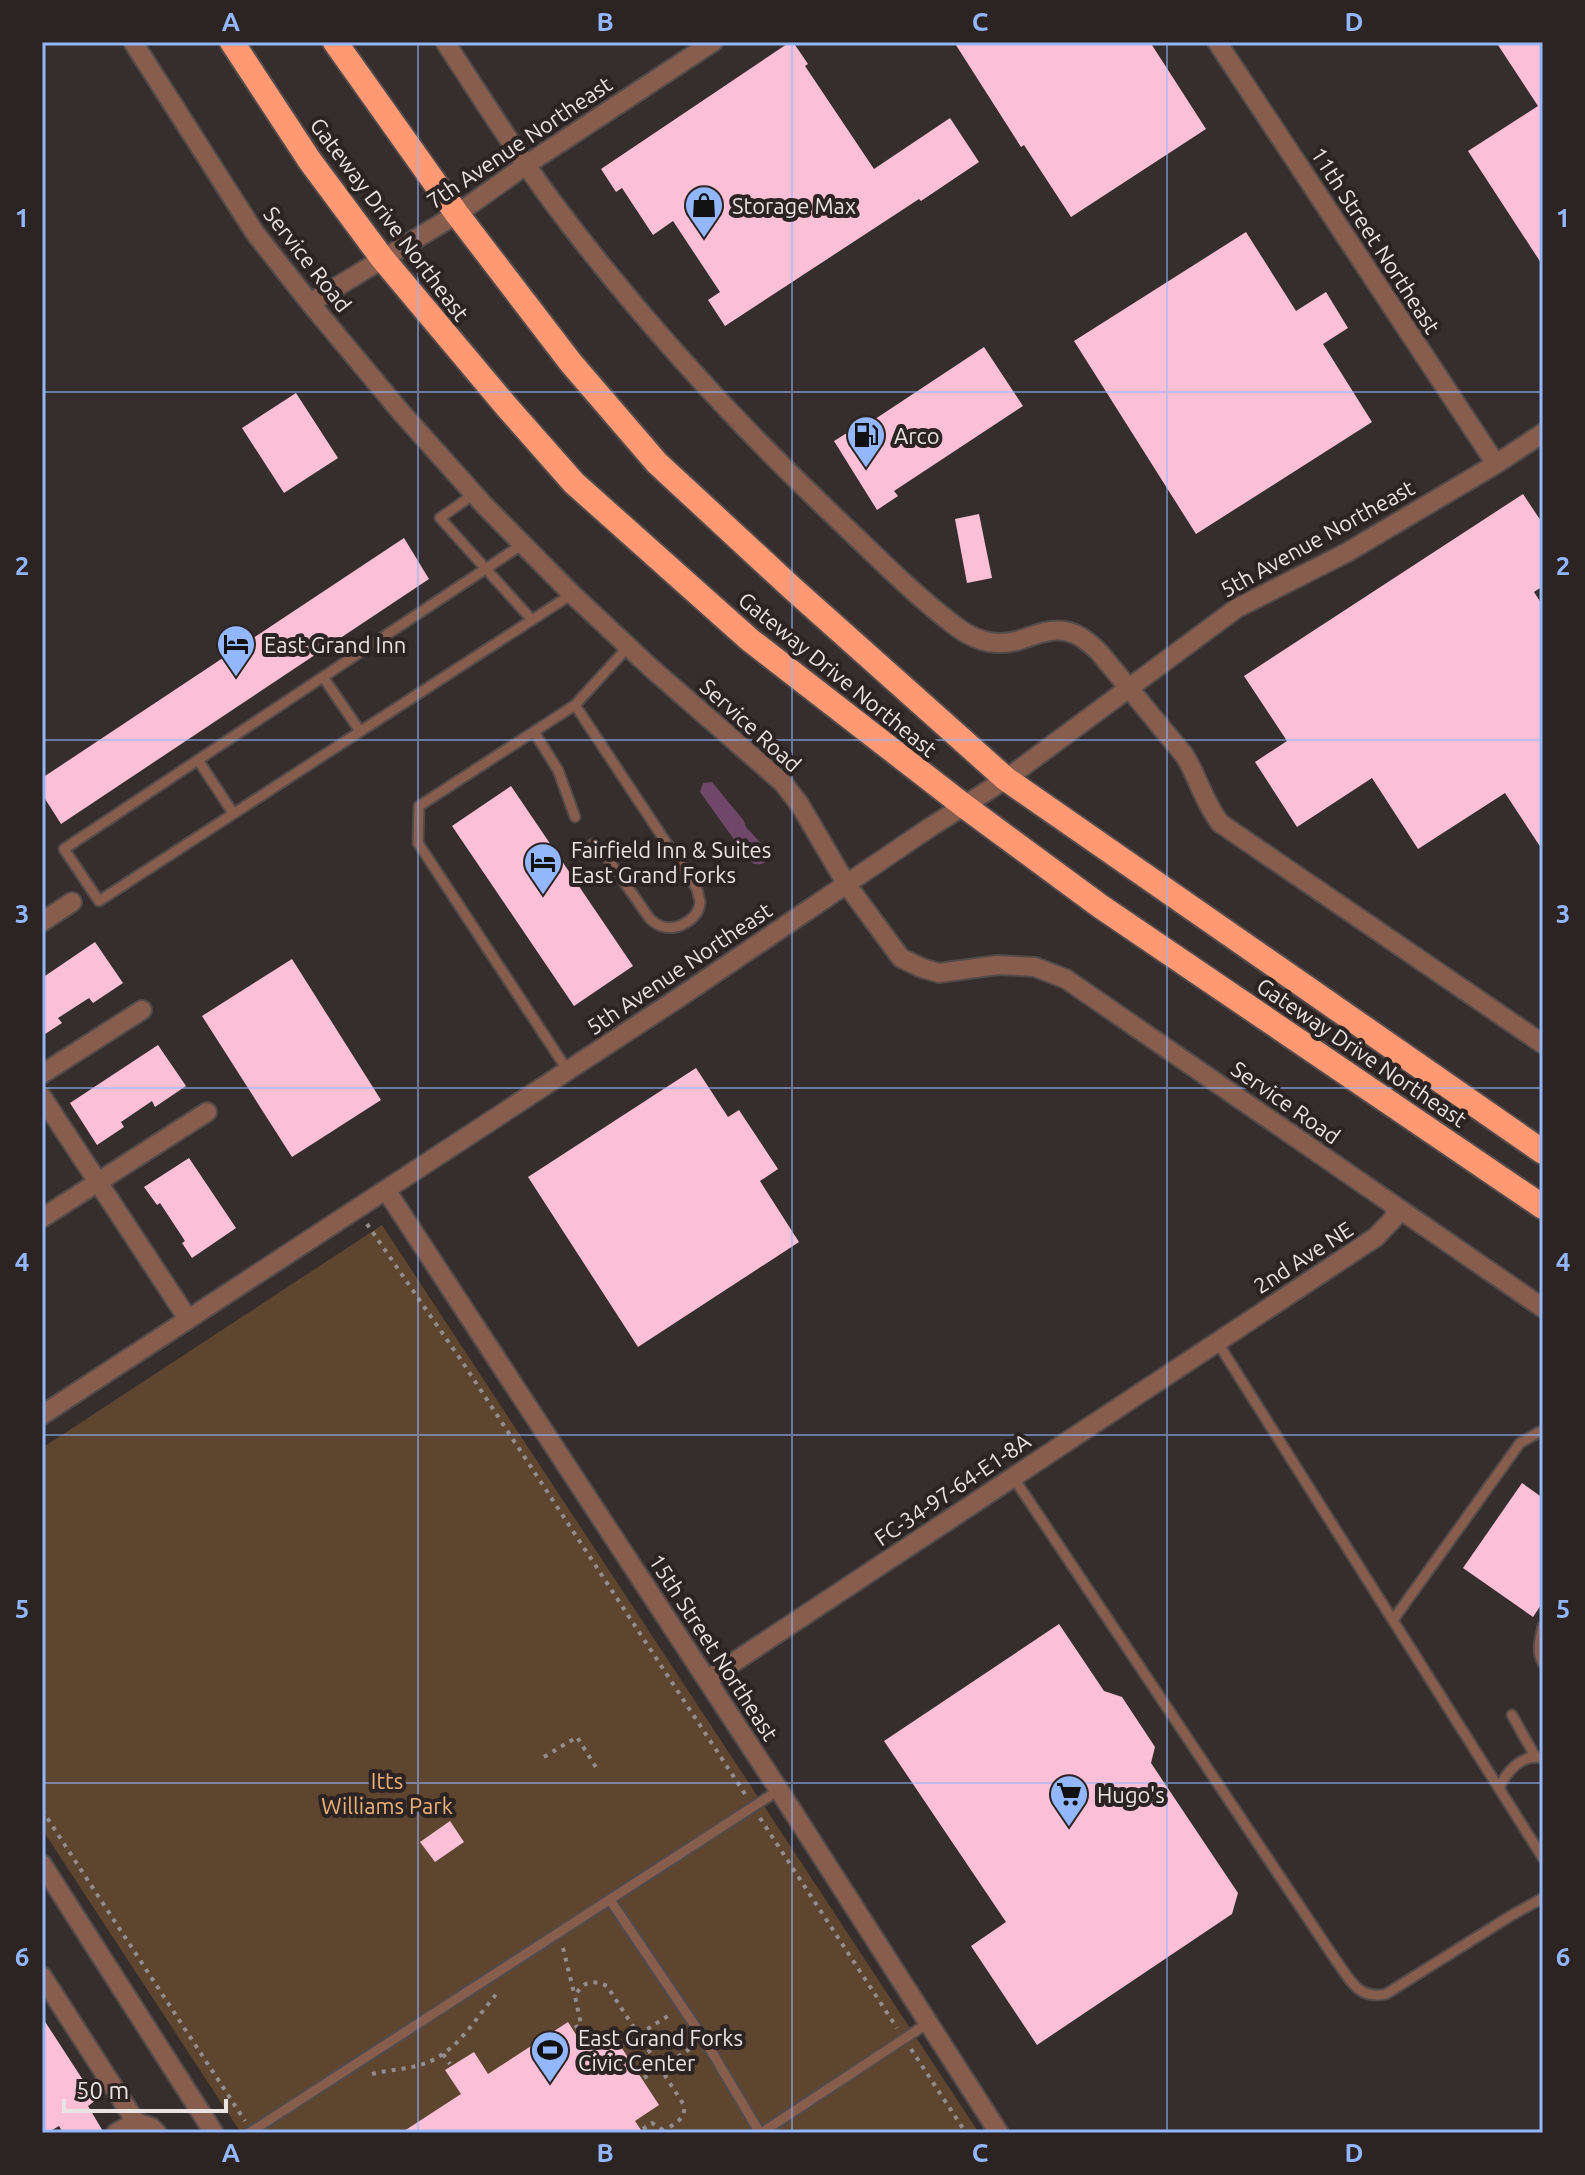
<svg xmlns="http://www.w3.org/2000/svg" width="1585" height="2175" viewBox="0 0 1585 2175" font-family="Ubuntu,sans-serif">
	<rect width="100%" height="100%" fill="#362d2d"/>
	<path fill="#5d4530" d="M382,1225L979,2133H241L42,1829V1448Z"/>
	<path fill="#6e4769" d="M712,782L744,821L746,827L769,852C771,862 763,865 754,864L748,859L700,792L703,783Z"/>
	<g fill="#fbc0d6">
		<path d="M790,42H793L808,64L805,66L874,169L950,118L979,162L921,201L919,199L725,326L708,300L720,292L673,221L653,235L622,188L616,192L601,169Z"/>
		<path d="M954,42H1150L1206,129L1071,217L1024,145L1021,147Z"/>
		<path d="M1496,42H1543V266L1468,151L1538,106Z"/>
		<path d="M1246,232L1296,311L1326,292L1348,328L1323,344L1372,422L1196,534L1074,341Z"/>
		<path d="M984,347L1023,406L894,491L898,496L877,510L834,441L855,428L857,431Z"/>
		<path d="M296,393L338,458L284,493L242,428Z"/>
		<path d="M1523,494L1543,524V586L1534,592L1543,606V851L1505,793L1418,849L1372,778L1297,827L1255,762L1287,741L1244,676Z"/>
		<path d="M979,514L992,578L967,583L955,519Z"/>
		<path d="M404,538L429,579L61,824L42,794V778Z"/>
		<path d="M511,786L633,966L574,1006L452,826Z"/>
		<path d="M95,942L123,983L93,1003L89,998L58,1018L62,1023L42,1036V978Z"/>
		<path d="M292,959L381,1100L292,1157L202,1016Z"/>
		<path d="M158,1045L186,1086L155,1107L152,1101L121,1122L124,1127L97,1145L70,1103Z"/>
		<path d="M696,1068L728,1117L739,1110L778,1169L760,1181L799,1242L638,1347L528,1177Z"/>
		<path d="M189,1158L236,1228L192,1258L182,1243L185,1241L160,1203L157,1205L144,1187Z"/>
		<path d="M1522,1483L1543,1498V1602L1533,1617L1463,1568Z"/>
		<path d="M1059,1624L1104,1691L1122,1697L1155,1747L1151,1763L1238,1893L1232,1914L1037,2045L971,1946L1006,1922L884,1741Z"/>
		<path d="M450,1821L464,1842L435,1862L420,1842Z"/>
		<path d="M42,2017L96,2100L88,2106L104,2133H63L59,2126L47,2133H42Z"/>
		<path d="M568,2022L584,2047L610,2030L659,2105L635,2121L643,2133H401L461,2094L445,2070L474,2052L488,2074Z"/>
	</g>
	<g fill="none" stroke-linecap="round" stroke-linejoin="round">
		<g stroke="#534a4a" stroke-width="13">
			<g id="lane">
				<path d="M474,494L440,518L532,620"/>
				<path d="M523,544L64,849L99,901L572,594"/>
				<path d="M323,677L360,731"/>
				<path d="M575,705L697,889C697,890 700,901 700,902C699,919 677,932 661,926C658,925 652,921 650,919L608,859L593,844"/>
				<path d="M534,732L558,770L575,817"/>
				<path d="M198,760L233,813"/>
				<path d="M568,1071L418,843L419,806L575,705L628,647"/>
				<path d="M1222,1340L1220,1342L1221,1348L1543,1858"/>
				<path d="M1013,1477L1335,1959C1350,1979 1357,2000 1386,1994L1512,1915L1543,1898"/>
				<path d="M1393,1620L1520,1443L1539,1432"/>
				<path d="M1543,1626C1540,1639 1536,1652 1543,1663"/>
				<path d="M1512,1715L1535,1756"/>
				<path d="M1499,1788C1507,1771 1522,1753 1543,1758"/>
				<path d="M610,1900L704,2039L760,2133"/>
				<path d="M249,2133L779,1790"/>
				<path d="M761,2133L928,2023"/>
			</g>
		</g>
		<g stroke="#534a4a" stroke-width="22">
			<g id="street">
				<path d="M133,42L255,233L310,303L400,411L484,505L572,594L650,667L783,783L800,805L847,885L901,958L922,968L939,973L998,965L1035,967L1066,979L1543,1308"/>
				<path d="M445,42C482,98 517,155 557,208C640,318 733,420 833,515C872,552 911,592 954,625C972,639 993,647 1016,641C1034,636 1050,627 1069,632C1081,635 1091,644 1099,652L1185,756C1198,778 1204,802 1220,823L1543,1044"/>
				<path d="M1217,42L1496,464"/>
				<path d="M310,303L457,214L526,165L713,42"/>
				<path d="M42,922L72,902"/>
				<path d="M42,1074L142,1010"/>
				<path d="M42,1097L188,1319"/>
				<path d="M386,1190L779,1790L999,2133"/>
				<path d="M42,1218L207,1112"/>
				<path d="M42,1415L680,997L929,828L1006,779L1237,608L1346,553L1496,464L1543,433"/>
				<path d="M707,1680L1376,1237L1394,1218L1396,1207"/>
				<path d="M42,1864L214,2133"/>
				<path d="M42,1976L143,2133"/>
				<path d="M116,2133L136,2122L151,2127L157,2133"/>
			</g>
		</g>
		<g stroke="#534a4a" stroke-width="28">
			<g id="highway">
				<path d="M232,42L310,161L382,258L507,407L574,483L750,640L963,805L1100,906L1543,1207"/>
				<path d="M335,42L457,214L571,363L657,463L792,588L1006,779L1543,1152"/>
			</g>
		</g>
		<g stroke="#948d8d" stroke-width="4" stroke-dasharray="4 6" stroke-linecap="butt">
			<path d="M367,1224L463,1363L745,1794"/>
			<path d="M544,1757L577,1737L597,1769"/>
			<path d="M42,1810L245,2121"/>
			<path d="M760,1818L897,2028"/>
			<path d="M563,1948L574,1993"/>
			<path d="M575,2028L581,2024L575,1996C582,1982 593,1979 607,1986L684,2105C686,2119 675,2124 664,2130"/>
			<path d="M622,2045L671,2014"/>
			<path d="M911,2049L966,2133"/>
			<path d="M443,2054L450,2064"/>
			<path d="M372,2074C386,2070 402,2070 416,2066C456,2057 474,2019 499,1991"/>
			<path d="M644,2078L693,2047"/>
			<path d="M643,2129L652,2123L668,2133"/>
		</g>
		<use href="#lane" stroke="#875d4e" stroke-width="9"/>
		<use href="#street" stroke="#875d4e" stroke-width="18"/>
		<use href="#highway" stroke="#fe9973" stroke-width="24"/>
	</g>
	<path fill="none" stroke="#93b7fd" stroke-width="2" stroke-opacity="0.55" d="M418,42V2133M792,42V2133M1167,42V2133M42,392H1543M42,740H1543M42,1088H1543M42,1435H1543M42,1783H1543"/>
	<defs>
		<g id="shop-pin" transform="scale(2)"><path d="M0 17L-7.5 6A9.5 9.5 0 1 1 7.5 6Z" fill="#93b7fd" stroke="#2c2323"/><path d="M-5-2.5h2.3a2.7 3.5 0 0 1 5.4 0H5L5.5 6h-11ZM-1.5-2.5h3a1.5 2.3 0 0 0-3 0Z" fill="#111"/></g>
		<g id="fuel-pin" transform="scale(2)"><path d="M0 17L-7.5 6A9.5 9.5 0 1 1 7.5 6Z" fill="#93b7fd" stroke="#2c2323"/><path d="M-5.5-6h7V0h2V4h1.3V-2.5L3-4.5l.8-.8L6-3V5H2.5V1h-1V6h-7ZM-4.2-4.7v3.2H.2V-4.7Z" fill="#111"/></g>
		<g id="hotel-pin" transform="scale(2)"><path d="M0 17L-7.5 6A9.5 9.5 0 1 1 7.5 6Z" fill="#93b7fd" stroke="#2c2323"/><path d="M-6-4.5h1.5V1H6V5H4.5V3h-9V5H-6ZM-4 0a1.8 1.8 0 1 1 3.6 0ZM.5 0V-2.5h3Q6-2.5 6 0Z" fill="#111"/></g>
		<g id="supermarket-pin" transform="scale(2)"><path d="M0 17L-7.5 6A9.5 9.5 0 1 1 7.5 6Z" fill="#93b7fd" stroke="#2c2323"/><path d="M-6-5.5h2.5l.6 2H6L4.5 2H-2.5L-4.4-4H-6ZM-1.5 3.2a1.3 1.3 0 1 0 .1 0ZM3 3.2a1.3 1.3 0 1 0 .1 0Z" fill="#111"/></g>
		<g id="stadium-pin" transform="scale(2)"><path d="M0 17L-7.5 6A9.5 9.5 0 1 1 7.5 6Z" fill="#93b7fd" stroke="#2c2323"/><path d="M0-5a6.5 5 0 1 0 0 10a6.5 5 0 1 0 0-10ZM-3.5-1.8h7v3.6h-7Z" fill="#111"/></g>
	</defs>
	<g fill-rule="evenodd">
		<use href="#shop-pin" x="704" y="205"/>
		<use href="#fuel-pin" x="866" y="435"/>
		<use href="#hotel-pin" x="236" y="644"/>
		<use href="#hotel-pin" x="543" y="862"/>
		<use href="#supermarket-pin" x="1069" y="1794"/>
		<use href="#stadium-pin" x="550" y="2050"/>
	</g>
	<g text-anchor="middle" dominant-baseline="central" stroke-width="8" stroke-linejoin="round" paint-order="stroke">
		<g font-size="22" fill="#e9e3e3" stroke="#2c2323">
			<text transform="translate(519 142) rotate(-34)">7th Avenue Northeast</text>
			<text transform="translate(390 219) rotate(53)">Gateway Drive Northeast</text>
			<text transform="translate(1376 240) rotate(57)">11th Street Northeast</text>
			<text transform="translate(308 259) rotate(52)">Service Road</text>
			<text transform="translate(1317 538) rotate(-29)">5th Avenue Northeast</text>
			<text transform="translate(838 674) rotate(39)">Gateway Drive Northeast</text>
			<text transform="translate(751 725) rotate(42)">Service Road</text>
			<text transform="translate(679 968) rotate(-34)">5th Avenue Northeast</text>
			<text transform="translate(1362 1052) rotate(34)">Gateway Drive Northeast</text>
			<text transform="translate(1286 1102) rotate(35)">Service Road</text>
			<text transform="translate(1303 1257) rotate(-33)">2nd Ave NE</text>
			<text transform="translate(952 1489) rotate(-34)">FC-34-97-64-E1-8A</text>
			<text transform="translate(714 1647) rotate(57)">15th Street Northeast</text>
		</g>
		<g font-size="22" fill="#e9e3e3" stroke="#2c2323" text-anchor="start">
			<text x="732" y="205">Storage Max</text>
			<text x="894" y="435">Arco</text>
			<text x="264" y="644">East Grand Inn</text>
			<text x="571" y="849">Fairfield Inn &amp; Suites<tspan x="571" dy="25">East Grand Forks</tspan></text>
			<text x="1097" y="1794">Hugo's</text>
			<text x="578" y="2037">East Grand Forks<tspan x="578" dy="25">Civic Center</tspan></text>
		</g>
		<g font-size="22" fill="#eeb177" stroke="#2c2323">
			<text x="387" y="1780">Itts<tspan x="387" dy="25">Williams Park</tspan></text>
		</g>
	</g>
	<rect width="1585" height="2175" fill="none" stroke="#2c2323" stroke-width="88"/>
	<path d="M64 2099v12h162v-12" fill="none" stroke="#e9e3e3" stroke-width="4"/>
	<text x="76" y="2099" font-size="24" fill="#e9e3e3" stroke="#2c2323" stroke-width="6" paint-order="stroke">50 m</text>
	<rect x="44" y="44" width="1497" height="2087" fill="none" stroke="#93b7fd" stroke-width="3"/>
	<g font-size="26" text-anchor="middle" font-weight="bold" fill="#93b7fd">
		<text x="231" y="31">A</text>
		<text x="605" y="31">B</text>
		<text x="980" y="31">C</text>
		<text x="1354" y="31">D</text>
		<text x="22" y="227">1</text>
		<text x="1563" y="227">1</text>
		<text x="22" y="575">2</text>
		<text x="1563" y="575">2</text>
		<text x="22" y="923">3</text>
		<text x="1563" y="923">3</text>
		<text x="22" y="1271">4</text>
		<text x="1563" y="1271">4</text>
		<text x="22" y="1618">5</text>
		<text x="1563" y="1618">5</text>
		<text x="22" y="1966">6</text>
		<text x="1563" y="1966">6</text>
		<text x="231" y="2162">A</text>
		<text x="605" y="2162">B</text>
		<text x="980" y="2162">C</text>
		<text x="1354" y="2162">D</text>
	</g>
</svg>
